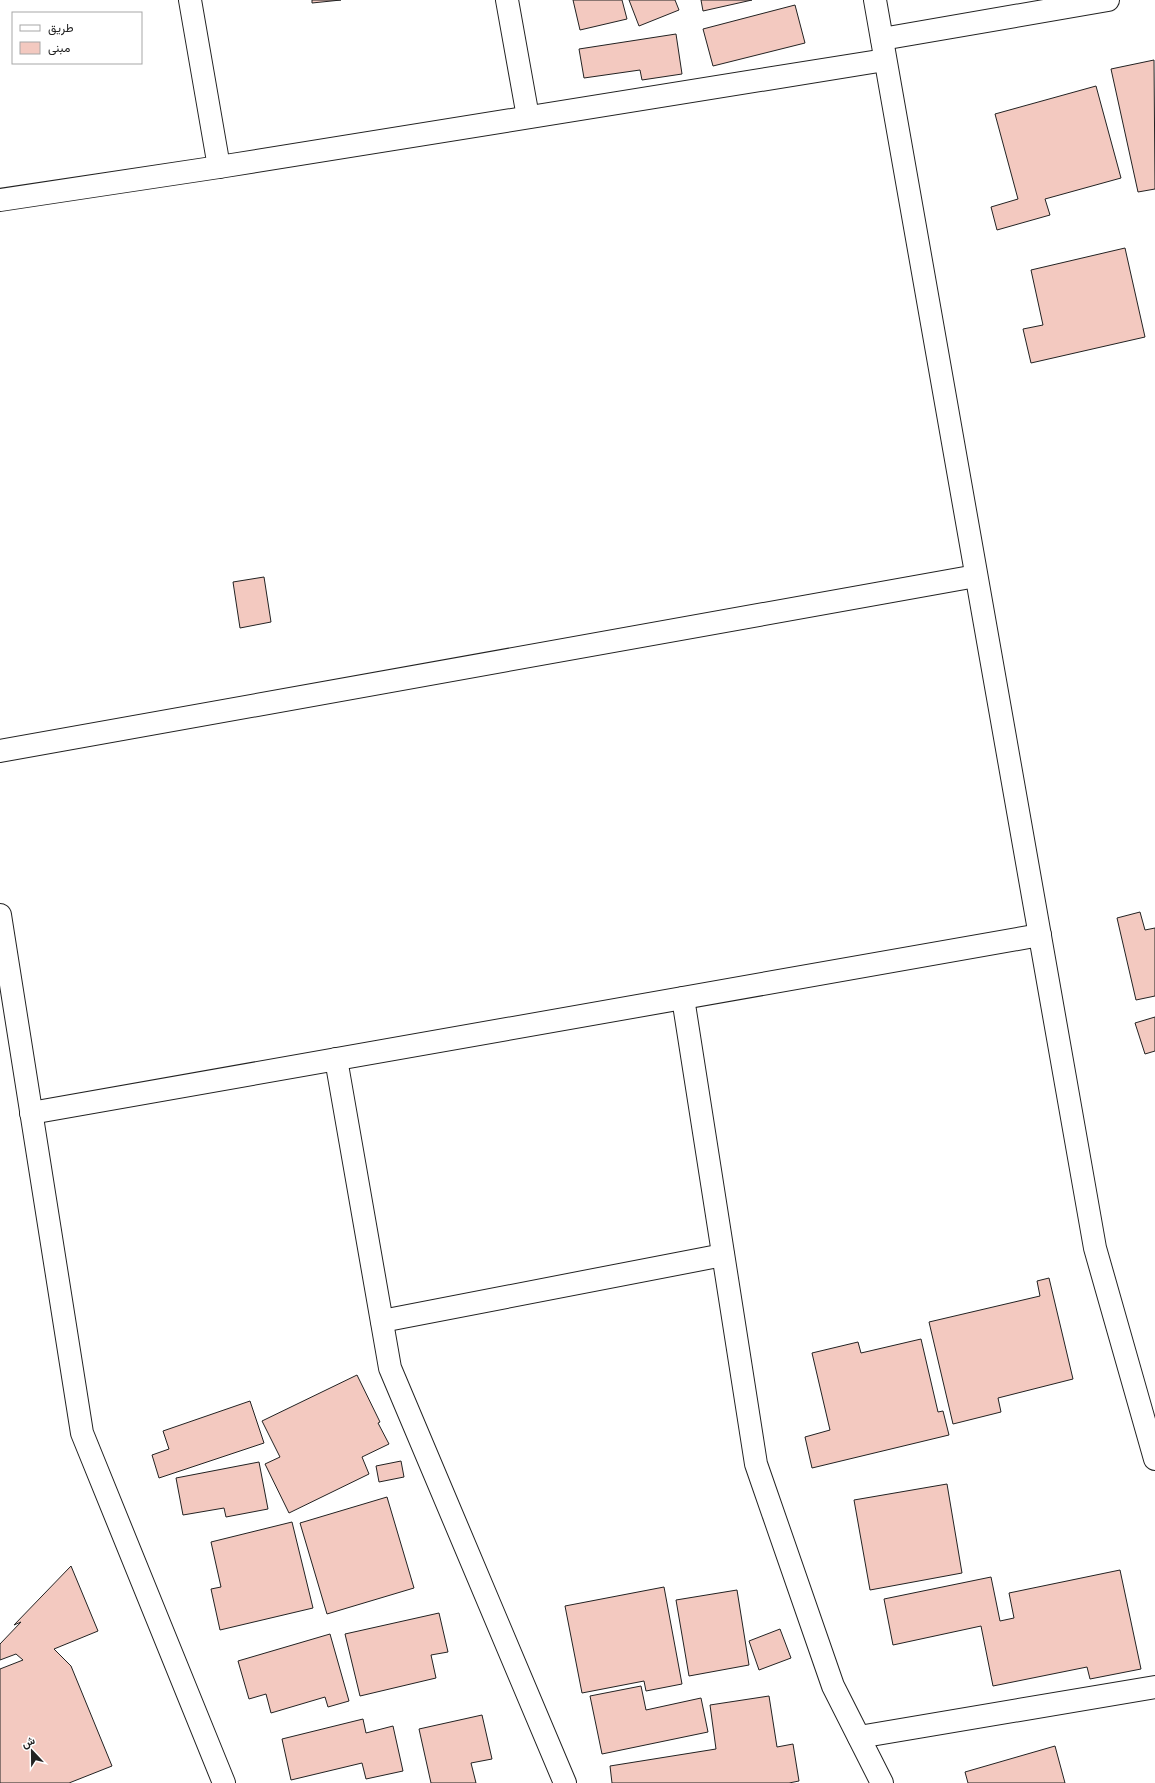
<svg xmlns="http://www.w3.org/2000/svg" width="1155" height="1783" viewBox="0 0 1155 1783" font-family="Commissioner,Vazirmatn,sans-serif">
	<rect width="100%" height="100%" fill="#fff"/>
	<g fill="#f3c9c0" stroke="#222">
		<path d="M312,0H341L312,3Z"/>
		<path d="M573,0H622L627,19L580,30Z"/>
		<path d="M629,0H675L679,10L639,26Z"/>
		<path d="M701,0H752L703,11Z"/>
		<path d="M795,5L805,43L713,66L703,29Z"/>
		<path d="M676,34L682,74L642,80L640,70L584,78L579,49Z"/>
		<path d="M1154,60L1155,189L1138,192L1111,69Z"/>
		<path d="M1096,86L1121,178L1045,199L1050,215L997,230L991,207L1018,199L995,114Z"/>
		<path d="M1125,248L1145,337L1031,363L1023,329L1043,325L1031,270Z"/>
		<path d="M264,577L271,622L240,628L233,582Z"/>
		<path d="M1140,912L1145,930L1155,928V996L1136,1000L1117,918Z"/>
		<path d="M1155,1017V1051L1145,1054L1135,1023Z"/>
		<path d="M1049,1278L1073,1379L998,1398L1001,1412L953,1424L929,1322L1040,1296L1037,1281Z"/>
		<path d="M921,1339L938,1412L943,1411L949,1435L812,1468L805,1437L830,1430L812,1353L858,1342L861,1353Z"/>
		<path d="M357,1375L380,1422L378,1423L389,1444L362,1457L369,1474L289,1513L265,1464L280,1457L262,1421Z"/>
		<path d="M250,1401L264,1443L159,1478L152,1455L169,1449L163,1431Z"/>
		<path d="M401,1461L404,1477L379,1482L376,1466Z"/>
		<path d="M259,1462L268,1509L226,1517L224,1508L183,1515L176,1478Z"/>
		<path d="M947,1484L962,1573L870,1590L854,1500Z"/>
		<path d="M387,1497L414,1588L327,1614L300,1523Z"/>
		<path d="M292,1522L313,1608L220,1630L211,1589L221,1587L211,1542Z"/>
		<path d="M71,1566L98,1631L54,1649L71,1666L112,1766L69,1783H0V1669L23,1660L16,1654L0,1660V1644L21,1622L14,1625Z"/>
		<path d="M1120,1570L1141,1669L1090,1679L1087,1667L993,1686L981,1626L893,1645L884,1599L991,1577L1000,1621L1014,1618L1009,1593Z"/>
		<path d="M664,1587L682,1684L646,1691L644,1681L582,1693L565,1606Z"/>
		<path d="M737,1590L749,1665L689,1676L676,1600Z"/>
		<path d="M439,1613L448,1652L431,1655L436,1678L360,1696L345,1634Z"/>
		<path d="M780,1629L791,1658L759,1670L749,1641Z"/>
		<path d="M330,1634L349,1701L328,1707L325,1697L271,1713L266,1694L249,1699L238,1661Z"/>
		<path d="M641,1686L646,1710L701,1698L708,1732L602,1754L590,1696Z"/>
		<path d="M769,1696L777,1747L793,1744L799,1781L789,1783H612L610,1766L716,1749L710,1705Z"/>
		<path d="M482,1715L492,1759L471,1763L476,1783H431L419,1729Z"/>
		<path d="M363,1719L366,1733L393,1726L403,1771L366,1779L362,1763L291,1780L282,1739Z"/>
		<path d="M1055,1746L1065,1783H968L965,1772Z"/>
	</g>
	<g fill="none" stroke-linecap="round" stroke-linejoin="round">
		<g stroke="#222" stroke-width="24">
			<g id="minor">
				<path d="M190,0L219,167"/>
				<path d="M507,0L528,117"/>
				<path d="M875,0L1095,1248L1155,1459"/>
				<path d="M882,39L1108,0"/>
				<path d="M0,200L219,167L885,60"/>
				<path d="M0,751L976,576"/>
				<path d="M0,915L82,1433L224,1783"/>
				<path d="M683,998L756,1464L833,1686L882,1783"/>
				<path d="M336,1059L390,1368L565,1783"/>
				<path d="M31,1113L1040,935"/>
				<path d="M382,1321L723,1255"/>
				<path d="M859,1737L1155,1687"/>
			</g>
		</g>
		<use href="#minor" stroke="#fff" stroke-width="22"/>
	</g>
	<rect x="12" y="12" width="130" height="52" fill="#ffffff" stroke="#a7a7a7"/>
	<rect x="20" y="25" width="20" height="6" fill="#ffffff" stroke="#a7a7a7"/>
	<text x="48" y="32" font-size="12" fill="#222222">طريق</text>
	<rect x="20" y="42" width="20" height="12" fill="#f3c9c0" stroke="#a7a7a7"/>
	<text x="48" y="52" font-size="12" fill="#222222">مبنى</text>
	<g transform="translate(32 1751) rotate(338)" stroke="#ffffff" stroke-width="3" paint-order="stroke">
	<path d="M0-3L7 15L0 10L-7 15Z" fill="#222222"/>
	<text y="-6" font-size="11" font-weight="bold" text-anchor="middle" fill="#222222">ش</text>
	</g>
</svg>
